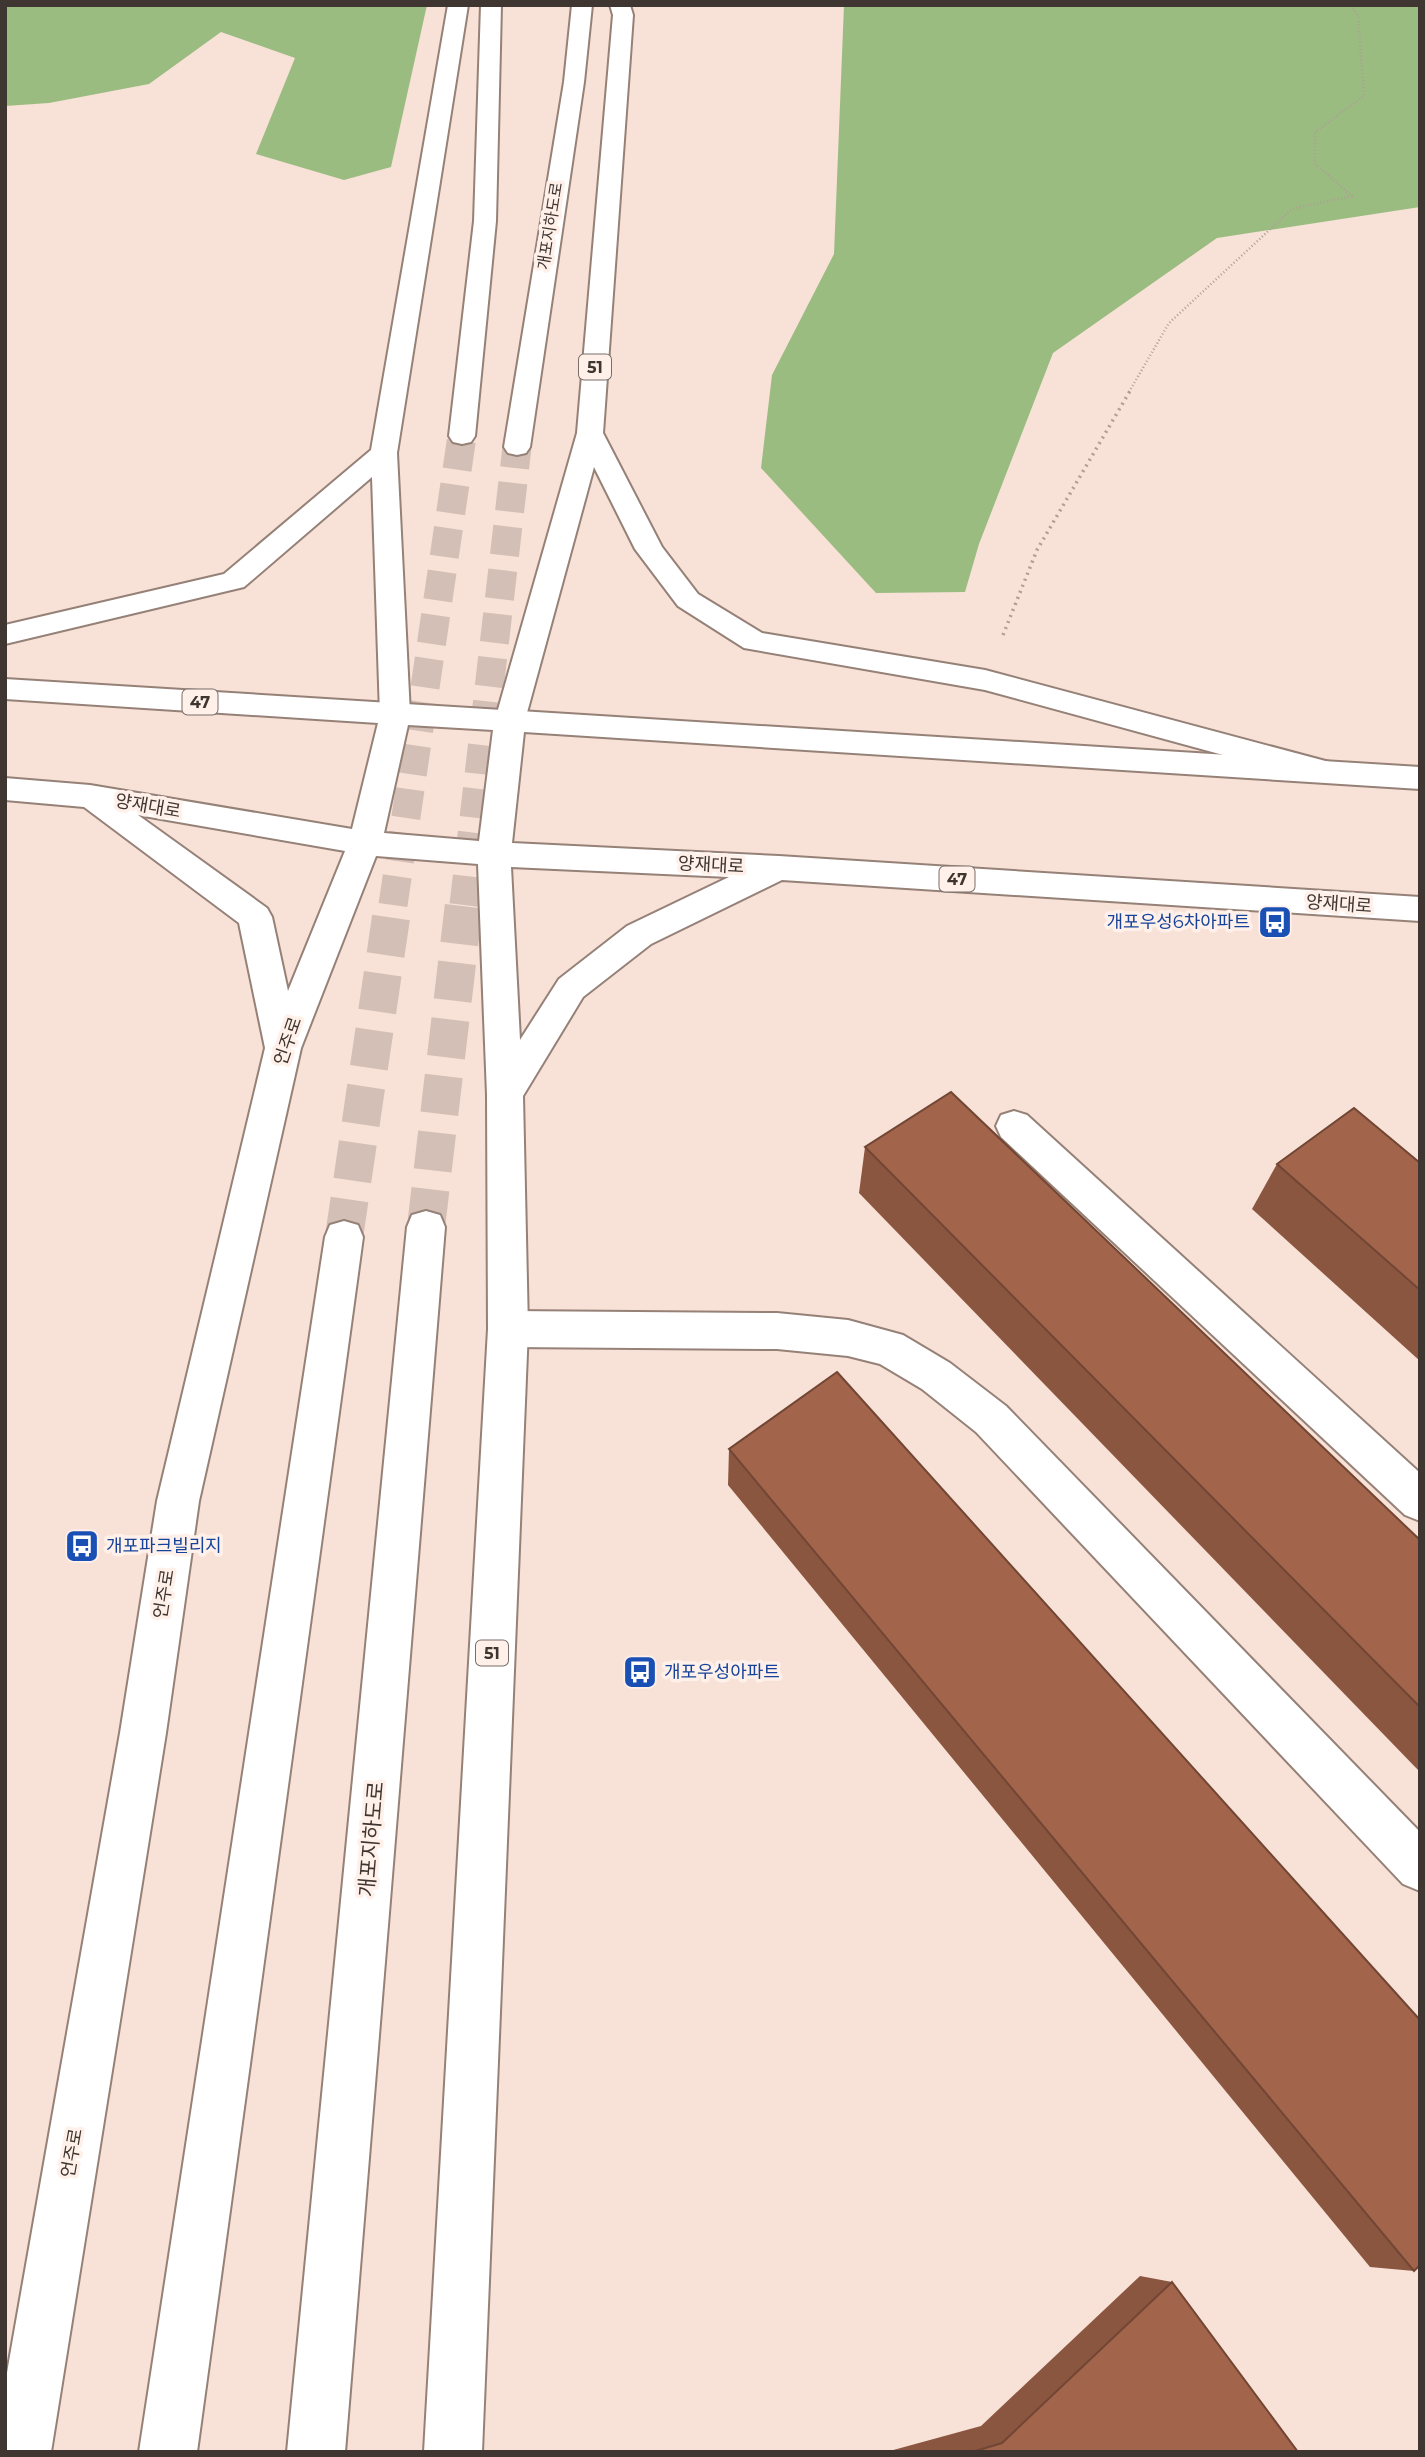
<svg xmlns="http://www.w3.org/2000/svg" width="1425" height="2457" viewBox="0 0 1425 2457" font-family="Montserrat,'Noto Sans KR',sans-serif">
	<rect width="100%" height="100%" fill="#f8e1d6"/>
	<g fill="#9abc81">
		<path d="M5,5H427L391,167L344,180L256,154L295,58L221,32L149,84L49,103L5,106Z"/>
		<path d="M844,5H1420V207L1217,238L1053,353L979,544L965,592L876,593L761,468L772,375L834,254Z"/>
	</g>
	<g fill="none" stroke-linecap="round" stroke-linejoin="round">
		<g stroke="#d3bfb5" stroke-width="29" stroke-dasharray="29 15" stroke-linecap="butt">
			<path d="M393,905L462,436"/>
			<path d="M464,905L517,447"/>
		</g>
		<g stroke="#d3bfb5" stroke-width="38" stroke-dasharray="38 19" stroke-linecap="butt">
			<path d="M426,1227L464,904"/>
			<path d="M344,1237L393,904"/>
		</g>
		<g stroke="#958177" stroke-width="4">
			<g id="minor">
				<path d="M1014,1111L1027,1115L1420,1473V1521L1405,1515L1001,1137L996,1126L1001,1115Z"/>
				<path d="M508,1311L777,1313L848,1320L903,1335L950,1363L1006,1406L1420,1832V1891L1403,1884L976,1432L922,1389L880,1364L848,1356L777,1349L508,1347L494,1341L488,1329L494,1317Z"/>
			</g>
		</g>
		<g stroke="#958177" stroke-width="4">
			<path id="major" d="M5,679L1420,767V789L524,732L512,843L779,856L1420,897V921L782,880L651,944L583,997L523,1096L528,1329L482,2452H424L488,1329L487,1095L478,864L376,856L301,1048L199,1501L166,1733L51,2452H5V2384L120,1733L157,1501L265,1048L239,923L84,807L5,800V778L90,785L352,829L378,723L5,699ZM408,725L493,730L479,841L384,833ZM138,815L345,851L288,991L272,917L267,908ZM511,867L729,877L627,926L559,979L520,1040Z"/>
		</g>
		<g stroke="#958177" stroke-width="4">
			<g id="highway">
				<path d="M448,5H468L397,453L410,714L406,721L395,724L384,721L380,714L372,477L244,587L5,644V625L224,574L371,450Z"/>
				<path d="M481,5H501L496,221L475,436L471,442L462,444L453,442L449,436L474,221Z"/>
				<path d="M572,5H592L584,82L530,447L526,453L517,455L508,453L504,447L564,82Z"/>
				<path d="M610,5H630L633,15L603,433L662,547L698,594L762,633L985,670L1333,763L1338,771L1333,779L1322,782L985,690L744,648L678,606L635,549L594,467L525,720L521,727L510,730L499,727L495,720L577,433L613,15Z"/>
				<path d="M426,1211L440,1215L445,1227L345,2452H287L407,1227L412,1215Z"/>
				<path d="M344,1221L358,1225L363,1237L197,2452H139L325,1237L330,1225Z"/>
			</g>
		</g>
		<path stroke="#af9e96" stroke-width="2.5" stroke-dasharray="1 2.5" stroke-linecap="butt" d="M1129,392L1169,323L1292,209L1352,196L1315,164V132L1364,96L1358,16L1351,5"/>
		<path stroke="#af9e96" stroke-width="3.5" stroke-dasharray="2 4.5" stroke-linecap="butt" d="M1003,635L1037,550L1130,391"/>
		<use href="#minor" fill="#fff" fill-rule="evenodd"/>
		<use href="#major" fill="#fff" fill-rule="evenodd"/>
		<use href="#highway" fill="#fff" fill-rule="evenodd"/>
	</g>
	<g fill="#8b5640">
		<path d="M865,1147L1420,1540V1772L859,1193Z"/>
		<path d="M1420,1163V1361L1252,1209L1277,1164Z"/>
		<path d="M729,1449L1414,2271L1370,2267L728,1485Z"/>
		<path d="M1140,2276L1172,2282L1298,2452H886L981,2426Z"/>
	</g>
	<g fill="#a2644a" stroke="#714634" stroke-width="2">
		<path d="M951,1092L1420,1540V1707L865,1147Z"/>
		<path d="M1354,1108L1420,1163V1290L1277,1164Z"/>
		<path d="M837,1372L1420,2020V2265L1414,2271L729,1449Z"/>
		<path d="M1172,2282L1298,2452H972L1002,2443Z"/>
	</g>
	<defs>
		<g id="bus-square" transform="scale(1.75)"><rect x="-9" y="-9" width="18" height="18" rx="4" fill="#1a4fb4" stroke="#fff0ea"/><path d="M-5-6H5V4H4V6H2V4H-2V6H-4V4H-5ZM-3.5-4V0h7V-4ZM-3.5 1.2v1.5H-2V1.2ZM2 1.2v1.5H3.5V1.2Z" fill="#fff"/></g>
	</defs>
	<g fill-rule="evenodd">
		<use href="#bus-square" x="1275" y="922"/>
		<use href="#bus-square" x="82" y="1546"/>
		<use href="#bus-square" x="640" y="1672"/>
	</g>
	<g text-anchor="middle" dominant-baseline="central" stroke-width="7" stroke-linejoin="round" paint-order="stroke">
		<g font-size="16" fill="#3f3632" stroke="#fff0ea">
			<text transform="translate(550 226) rotate(-81)">개포지하도로</text>
		</g>
		<g fill="#fff0ea" stroke="#796e69" stroke-width="2">
			<rect x="579" y="354.5" width="32" height="25" rx="5"/>
			<rect x="182.5" y="689.5" width="35" height="25" rx="5"/>
			<rect x="939.5" y="866.5" width="35" height="25" rx="5"/>
			<rect x="476" y="1640.5" width="32" height="25" rx="5"/>
		</g>
		<g font-size="16" font-weight="bold" fill="#3f3632">
			<text x="595" y="367">51</text>
			<text x="200" y="702">47</text>
			<text x="957" y="879">47</text>
			<text x="492" y="1653">51</text>
		</g>
		<g font-size="18" fill="#3f3632" stroke="#fff0ea">
			<text transform="translate(148 806) rotate(10)">양재대로</text>
			<text transform="translate(711 865) rotate(3)">양재대로</text>
			<text transform="translate(1339 904) rotate(4)">양재대로</text>
			<text transform="translate(288 1041) rotate(-71)">언주로</text>
			<text transform="translate(164 1594) rotate(-81)">언주로</text>
			<text transform="translate(72 2153) rotate(-80)">언주로</text>
		</g>
		<g font-size="18" fill="#164399" stroke="#fff0ea" text-anchor="start">
			<text x="1250" y="922" text-anchor="end">개포우성6차아파트</text>
			<text x="106" y="1546">개포파크빌리지</text>
			<text x="664" y="1672">개포우성아파트</text>
		</g>
		<g font-size="21" fill="#3f3632" stroke="#fff0ea">
			<text transform="translate(371 1839) rotate(-85)">개포지하도로</text>
		</g>
	</g>
	<rect width="1425" height="2457" fill="none" stroke="#3f3632" stroke-width="14"/>
</svg>
